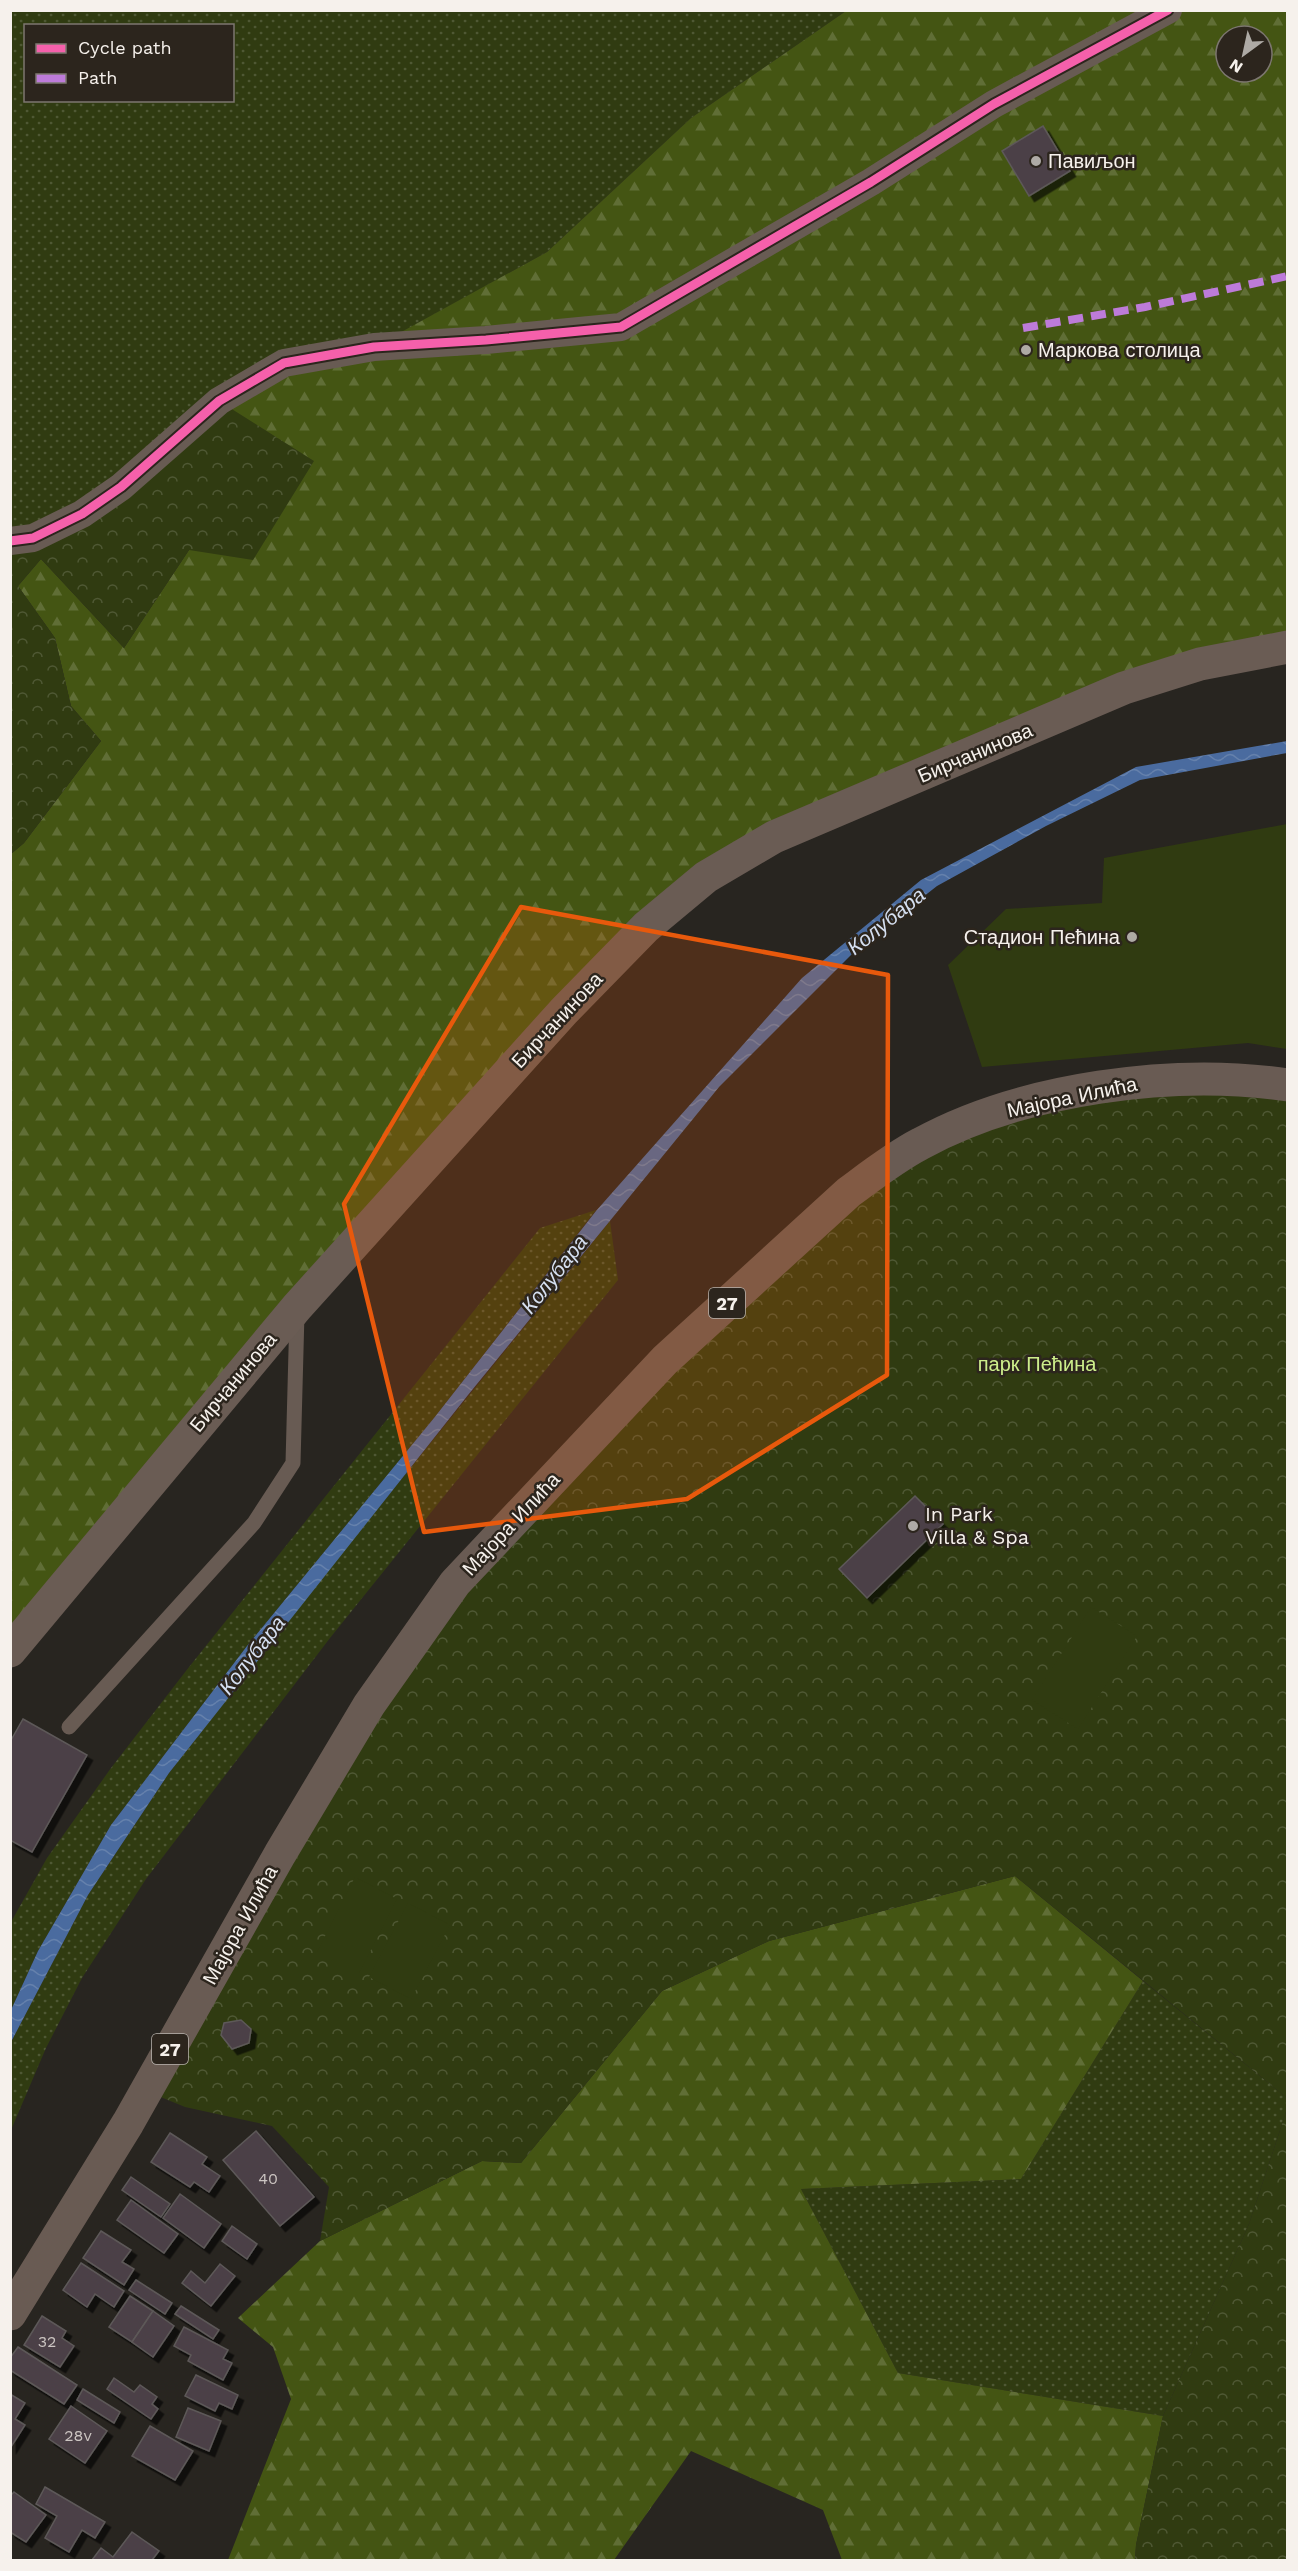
<svg xmlns="http://www.w3.org/2000/svg" width="1298" height="2571" viewBox="0 0 1298 2571" font-family="'Work Sans',sans-serif">
	<defs>
		<pattern id="grass-dots" width="8" height="8" patternUnits="userSpaceOnUse" patternTransform="scale(1.5)"><rect width="8" height="8" fill="#303b11"/><path d="M2 2h.1M6 6h.1" fill="none" stroke="#4f5834" stroke-width="1.8" stroke-linecap="round"/></pattern>
		<pattern id="forest-firs" width="22" height="20" patternUnits="userSpaceOnUse" patternTransform="scale(1.5)"><rect width="22" height="20" fill="#445513"/><path d="M5 1l3.5 6h-7zM16 11l3.5 6h-7z" fill="#606e36"/></pattern>
		<pattern id="park-crowns" width="20" height="18" patternUnits="userSpaceOnUse" patternTransform="scale(1.5)"><rect width="20" height="18" fill="#303b11"/><path d="M2 6a3 3 0 1 1 6 0M12 15a3 3 0 1 1 6 0" fill="none" stroke="#4f5834"/></pattern>
		<pattern id="water-waves" width="16" height="10" patternUnits="userSpaceOnUse" patternTransform="scale(1.5)"><rect width="16" height="10" fill="#4a6b9f"/><path d="M0 5q4-4 8 0t8 0" fill="none" stroke="#6581ac"/></pattern>
		<filter id="shadow"><feDropShadow dx="5.5" dy="5.5" stdDeviation="0" flood-color="#0009"/></filter>
	</defs>
	<rect width="100%" height="100%" fill="#282520"/>
	<g fill="url(#grass-dots)" fill-rule="evenodd">
		<path d="M11,11L845,10L846,11L691,118L547,252L121,487L11,541ZM26,26H232V100H26Z"/>
		<path d="M596,1210L434,1418L247,1646L111,1825L38,1951L11,2010V1922L47,1858L111,1768L189,1667L540,1228Z"/>
		<path d="M610,1221L618,1280L330,1638L146,1879L82,1978L46,2048L11,2130V2042L88,1895L169,1773L312,1590Z"/>
		<path d="M1143,1981L1287,2098V2109L1249,2224L1163,2416L898,2373L801,2189L1021,2179Z"/>
	</g>
	<g fill="url(#forest-firs)" fill-rule="evenodd">
		<path d="M846,11H1287V647L1266,650L774,837L646,927L11,1651V854L24,843L101,741L71,706L55,638L18,586L41,559L124,648L189,550L219,401L284,363L374,347L547,252L691,118ZM1226,36H1262V72H1226Z"/>
		<path d="M1015,1876L1143,1981L1021,2179L801,2189L898,2373L1163,2416L1136,2545L1135,2560H842L823,2510L691,2451L614,2560H228L291,2399L273,2347L238,2318L320,2241L482,2161L521,2163L662,1991L769,1941Z"/>
	</g>
	<g fill="url(#park-crowns)">
		<path d="M219,401L314,461L253,560L189,550L124,648L41,559L18,586L55,638L71,706L101,741L24,843L11,854V541L33,538Z"/>
		<path d="M1287,1090V2098L1015,1876L769,1941L662,1991L521,2163L482,2161L320,2241L329,2187L272,2126L185,2107L146,2091L421,1631L847,1189L1053,1098Z"/>
		<path d="M1287,2109V2560H1135L1136,2545L1163,2416L1249,2224Z"/>
	</g>
	<g fill="#303b11">
		<path d="M1287,824V1049L1248,1043L982,1067L948,965L1006,909L1102,903L1104,858Z"/>
		<path d="M1091,1607L1137,1636L1078,1729L1032,1700Z"/>
		<path d="M355,1877L397,1899L359,1973L317,1952Z"/>
		<path d="M408,1903L450,1925L411,1999L369,1977Z"/>
	</g>
	<path fill="url(#water-waves)" d="M1287,741V753L1140,780L1046,826L937,886L858,948L719,1087L468,1395L169,1773L88,1895L11,2042V2010L38,1951L111,1825L247,1646L434,1418L596,1211L802,978L921,880L1136,767Z"/>
	<g fill="#4c4046" stroke="#5d5959" stroke-width="1.5" filter="url(#shadow)">
		<path d="M1043,126L1070,171L1029,196L1002,151Z"/>
		<path d="M915,1496L943,1524L867,1598L839,1569Z"/>
		<path d="M23,1719L87,1755L32,1852L10,1840V1742Z"/>
		<path d="M241,2020L251,2029L249,2043L232,2049L221,2035L224,2023Z"/>
		<path d="M256,2131L314,2197L280,2226L223,2160Z"/>
		<path d="M170,2133L207,2157L202,2164L220,2176L209,2192L194,2182L190,2187L151,2162Z"/>
		<path d="M131,2177L170,2204L161,2217L122,2190Z"/>
		<path d="M180,2194L221,2224L204,2248L163,2218Z"/>
		<path d="M131,2200L178,2234L164,2253L117,2220Z"/>
		<path d="M232,2226L257,2244L247,2259L222,2241Z"/>
		<path d="M101,2231L131,2250L122,2262L134,2269L124,2285L83,2258Z"/>
		<path d="M81,2263L124,2291L114,2307L95,2294L87,2307L63,2290Z"/>
		<path d="M220,2264L235,2276L211,2306L182,2283L191,2271L205,2283Z"/>
		<path d="M136,2280L172,2303L165,2314L129,2290Z"/>
		<path d="M130,2296L153,2311L132,2342L109,2327Z"/>
		<path d="M181,2306L219,2330L213,2339L175,2314Z"/>
		<path d="M153,2311L174,2326L153,2357L132,2342Z"/>
		<path d="M42,2316L66,2331L62,2338L74,2346L60,2367L24,2345Z"/>
		<path d="M184,2327L228,2350L223,2359L232,2363L223,2380L188,2361L191,2355L174,2346Z"/>
		<path d="M18,2347L77,2385L64,2404L10,2370V2358Z"/>
		<path d="M196,2375L238,2395L232,2409L219,2403L215,2411L185,2396Z"/>
		<path d="M114,2378L134,2392L140,2385L157,2397L152,2404L158,2409L151,2419L107,2389Z"/>
		<path d="M83,2389L120,2412L114,2423L77,2400Z"/>
		<path d="M10,2394L25,2403L15,2419L25,2425L11,2447Z"/>
		<path d="M71,2406L107,2431L85,2463L49,2439Z"/>
		<path d="M188,2408L221,2421L209,2451L176,2437Z"/>
		<path d="M150,2426L193,2451L175,2480L132,2456Z"/>
		<path d="M45,2487L105,2522L95,2538L82,2530L69,2552L45,2538L57,2516L36,2504Z"/>
		<path d="M14,2492L46,2515L26,2542L10,2532V2496Z"/>
		<path d="M132,2532L159,2551L152,2560H92L101,2548L113,2557Z"/>
	</g>
	<g fill="none" stroke-linecap="round" stroke-linejoin="round">
		<path stroke="#685b53" stroke-width="15" d="M69,1727L254,1523L293,1463L297,1313"/>
		<path stroke="#685b53" stroke-width="28" d="M10,541L33,538L82,514L121,487L219,401L284,363L374,347L486,340L621,327L871,182L994,104L1168,10"/>
		<path stroke="#6a5c54" stroke-width="33" d="M10,1651L297,1307L564,1011L646,927L706,877L774,837L1124,688L1200,664L1288,647"/>
		<path stroke="#695b53" stroke-width="33" d="M10,2314L128,2123L280,1854L369,1705L455,1583L665,1360L849,1192C872,1175 895,1157 920,1144C1022,1088 1174,1068 1288,1085"/>
		<path stroke="#bd7bd9" stroke-width="8" stroke-dasharray="15 8" stroke-linecap="butt" d="M1023,328L1145,307L1288,276"/>
		<g stroke="#2c251d" stroke-width="13">
			<path id="cycleway" d="M10,541L33,538L82,514L121,487L219,401L284,363L374,347L486,340L621,327L871,182L994,104L1168,10"/>
		</g>
		<use href="#cycleway" stroke="#f560ab" stroke-width="9"/>
	</g>
	<path fill="#e8590c" fill-opacity="0.2" stroke="#e8590c" stroke-width="4.5" stroke-linejoin="round" d="M521,907L888,975L887,1375L687,1499L424,1532L344,1204Z"/>
	<g fill="#aeaaa5" stroke="#2c251d" stroke-width="2">
		<circle cx="1036" cy="161" r="6"/>
		<circle cx="1026" cy="350" r="6"/>
		<circle cx="1132" cy="937" r="6"/>
		<circle cx="913" cy="1526" r="6"/>
	</g>
	<g text-anchor="middle" dominant-baseline="central" stroke-width="5" stroke-linejoin="round" paint-order="stroke">
		<g font-size="16" fill="#ccc5c2">
			<text x="268" y="2178">40</text>
			<text x="47" y="2341">32</text>
			<text x="78" y="2435">28v</text>
		</g>
		<g fill="#2c251d" stroke="#b9b4ae" stroke-width="1.5">
			<rect x="709" y="1288" width="36" height="30" rx="4.5"/>
			<rect x="152" y="2034" width="36" height="30" rx="4.5"/>
		</g>
		<g font-size="18" font-weight="bold" fill="#f6f1ec">
			<text x="727" y="1303">27</text>
			<text x="170" y="2049">27</text>
		</g>
		<g font-size="20" fill="#f6f1ec" stroke="#2c251d" text-anchor="start">
			<text x="1048" y="161">Павиљон</text>
			<text x="1038" y="350">Маркова столица</text>
			<text x="1120" y="937" text-anchor="end">Стадион Пећина</text>
			<text x="925" y="1514">In Park<tspan x="925" dy="23">Villa &amp; Spa</tspan></text>
		</g>
		<g font-size="20" fill="#f6f1ec" stroke="#2c251d">
			<text transform="translate(975 753) rotate(-23)">Бирчанинова</text>
			<text transform="translate(557 1020) rotate(-47)">Бирчанинова</text>
			<text transform="translate(1072 1097) rotate(-12)">Мајора Илића</text>
			<text transform="translate(233 1382) rotate(-50)">Бирчанинова</text>
			<text transform="translate(511 1524) rotate(-47)">Мајора Илића</text>
			<text transform="translate(240 1925) rotate(-61)">Мајора Илића</text>
		</g>
		<g font-size="20" fill="#cdee8b" stroke="#2c251d">
			<text x="1037" y="1364">парк Пећина</text>
		</g>
		<g font-size="21" font-style="italic" fill="#d5dff0" stroke="#2c251d">
			<text transform="translate(886 921) rotate(-39)">Колубара</text>
			<text transform="translate(554 1274) rotate(-52)">Колубара</text>
			<text transform="translate(252 1655) rotate(-52)">Колубара</text>
		</g>
	</g>
	<rect width="1298" height="2571" fill="none" stroke="#f6f1ec" stroke-width="24"/>
	<rect x="24" y="24" width="210" height="78" fill="#2c251d" stroke="#7d7770" stroke-width="1.5"/>
	<rect x="36" y="44" width="30" height="9" fill="#f560ab" stroke="#7d7770" stroke-width="1.5"/>
	<text x="78" y="54" font-size="18" fill="#f6f1ec">Cycle path</text>
	<rect x="36" y="74" width="30" height="9" fill="#bd7bd9" stroke="#7d7770" stroke-width="1.5"/>
	<text x="78" y="84" font-size="18" fill="#f6f1ec">Path</text>
	<g transform="translate(1244 54) rotate(213)"><circle r="28" fill="#2c251d" stroke="#7d7770" stroke-width="1.5"/>
	<path d="M0-4.5L10 22L0 15L-10 22Z" fill="#aeaaa5"/>
	<text y="-9" font-size="16" font-weight="bold" text-anchor="middle" fill="#f6f1ec">N</text>
	</g>
</svg>
